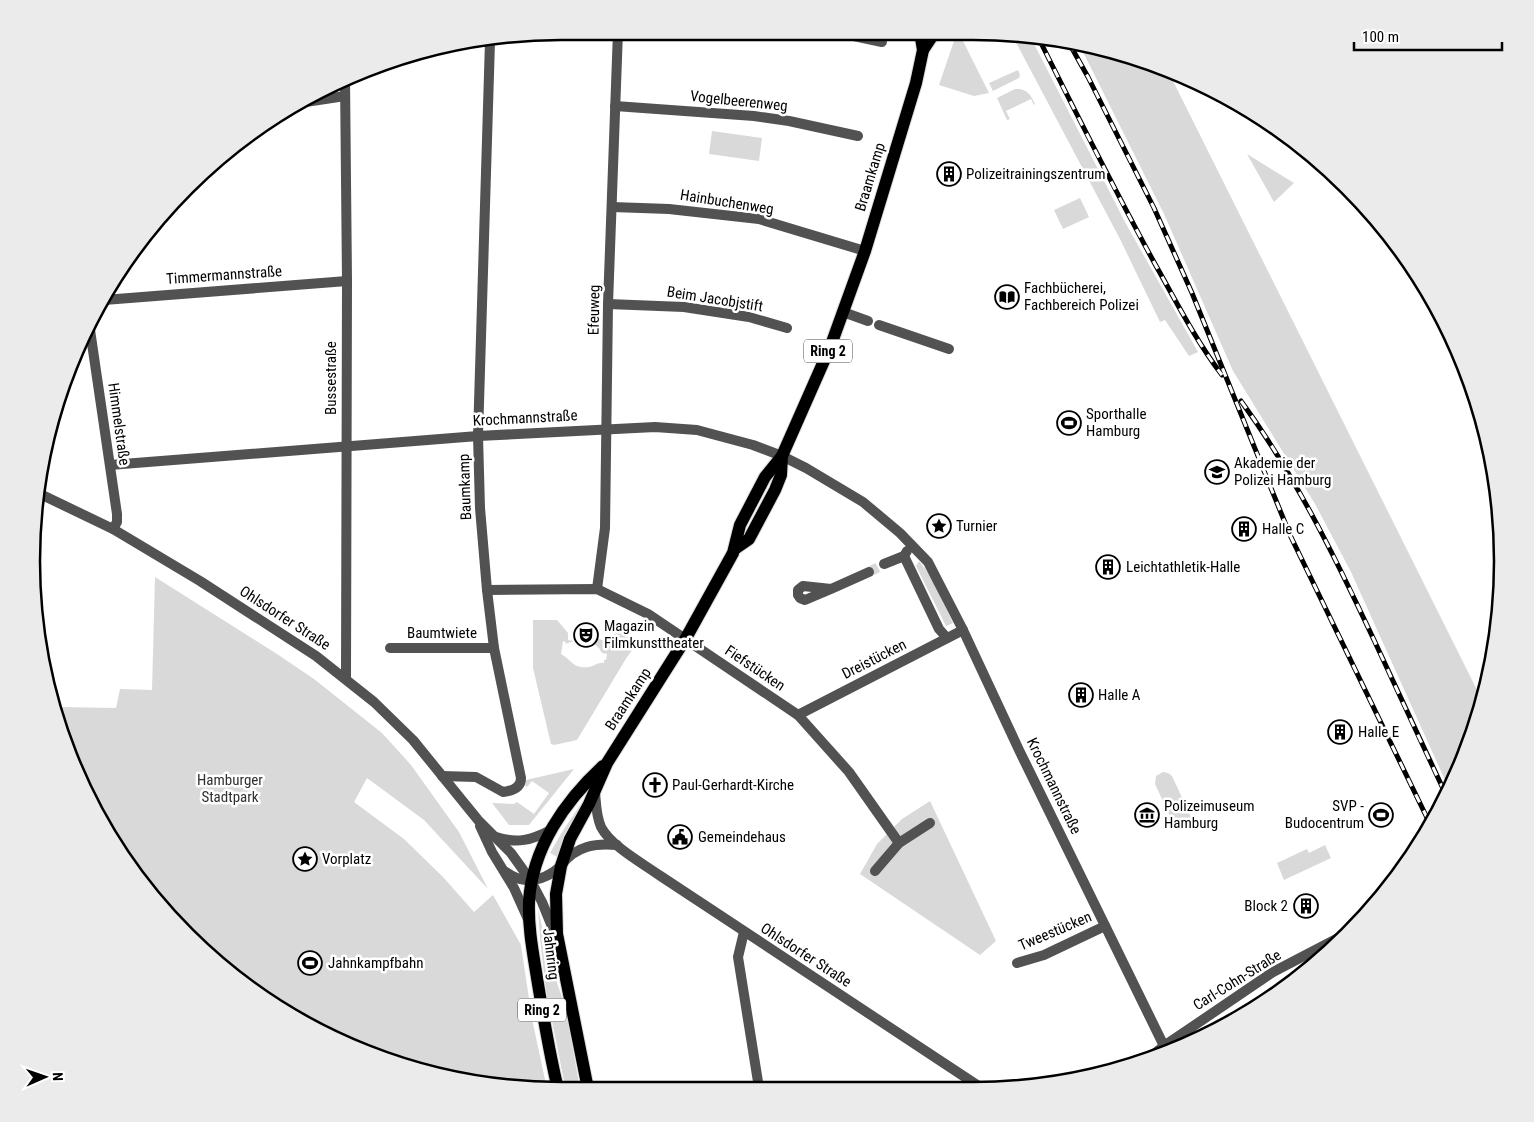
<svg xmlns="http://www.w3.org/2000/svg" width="1534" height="1122" viewBox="0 0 1534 1122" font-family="'Roboto Condensed',sans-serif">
	<rect width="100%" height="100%" fill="#fff"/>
	<g fill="#d9d9d9">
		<path d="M959,33L989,93L974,96L939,85L956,35Z"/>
		<path d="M1011,33L1030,36L1125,222L1198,352L1189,356L1165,320L1160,322L1120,239Z"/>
		<path d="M1079,44L1110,49L1132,57L1172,79L1482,700L1475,731L1449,789L1351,572L1315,504L1233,371L1164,214Z"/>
		<path d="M1018,70L1020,75L1019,78L993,91L989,83Z"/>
		<path d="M1015,89C1027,88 1031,95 1035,104L1034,105L1031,99L1006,111L1010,119L1007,120L997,98Z"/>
		<path d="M712,131L762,138L759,161L709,154Z"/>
		<path d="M1247,154L1294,183L1274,202Z"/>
		<path d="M1080,198L1089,217L1063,229L1054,210Z"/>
		<path d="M919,561L930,575L953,623L946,626L916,566Z"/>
		<path d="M155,577L277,654L314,679L382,733L411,765L459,832L488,889L424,820L367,778L354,802L404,839L443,877L474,912L493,895L521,945L532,1019L547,1089L526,1090L424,1073L296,1020L212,959L141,884L71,763L55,702L60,707L116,708L120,689L152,690Z"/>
		<path d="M533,620H557L568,633V640L574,641L565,644L566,642L563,641L561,654C571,659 572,669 589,667C595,666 598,662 604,663V660H606L607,654L602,653L599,648L594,644L595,638L607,641C610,638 614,633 618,633C623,633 633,641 636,645L627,657L577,740L554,745L551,744L533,668Z"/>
		<path d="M574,769L529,825H509L492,803L514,804L517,802L534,814L549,793L532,781L527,787L525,785L526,780Z"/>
		<path d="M1163,772L1168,773L1172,776L1191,817L1190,826C1185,831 1178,831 1174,825L1155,784L1156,776Z"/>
		<path d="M585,798L586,799L569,827L557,857L550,853L562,832Z"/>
		<path d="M930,801L996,941L980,955L860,874L877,844L902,819Z"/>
		<path d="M1325,845L1331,858L1284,880L1277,863L1307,849L1309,853Z"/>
		<path d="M538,909L549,958L566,1010L580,1089H566L565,1086L546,991L540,938Z"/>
	</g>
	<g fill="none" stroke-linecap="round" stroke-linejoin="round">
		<path stroke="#d9d9d9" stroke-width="10" stroke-dasharray="10 5" stroke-linecap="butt" d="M869,572L884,564"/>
		<g stroke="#dbdbdb" stroke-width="14">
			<g id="primary">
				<path d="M923,50L935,32"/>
				<path d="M736,548L749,539L775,490L781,475L782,456"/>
				<path d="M558,1089C549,1052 543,1015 537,978C533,953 528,927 529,902C532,848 565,801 603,766"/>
				<path d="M588,1089L557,934L556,894L561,866L570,839L589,804L607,763L686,638L733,553L740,525L765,477L782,456L831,345L865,251L916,83L923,50L920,32"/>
			</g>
		</g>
		<g stroke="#525252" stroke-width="10">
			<path d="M835,32L882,42"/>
			<path d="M345,78L347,281L346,678"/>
			<path d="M299,103L345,96"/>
			<path d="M615,106L754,116L789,121L858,136"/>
			<path d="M612,207L669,209L759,219L865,251"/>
			<path d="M104,300L347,281"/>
			<path d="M608,304L684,307L749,317L787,328"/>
			<path d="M843,312L868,321"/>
			<path d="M89,323L117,514V522L113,529"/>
			<path d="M879,325L949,349"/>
			<path d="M110,465L478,436L655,427L697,430L753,445L782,456L806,468L863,502L900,533L928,562L963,630L1019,750L1164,1046"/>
			<path d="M904,556L939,629L947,638"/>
			<path d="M884,564L904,556L907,551"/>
			<path d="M597,589L605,528L608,304L618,31"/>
			<path d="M831,589L805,600L800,598L798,595V590L803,586L831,589L869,572"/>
			<path d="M487,590L597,589L648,614L798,715L849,772L899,843"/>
			<path d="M390,648H494"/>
			<path d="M798,715L963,630"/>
			<path d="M442,776L476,777L503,792C512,791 521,788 521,778L494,648L487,590L480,508L478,436L490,41"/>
			<path d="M595,792C596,803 596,816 601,827C611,846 642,863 659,875L980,1087"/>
			<path d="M562,864C577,846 595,843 617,845"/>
			<path d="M875,871L899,843L930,823"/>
			<path d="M744,932L738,957L759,1088"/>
			<path d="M1017,963L1044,955L1105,926"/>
		</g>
		<g stroke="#525252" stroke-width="10">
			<path d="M36,492L113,529L200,581L316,656L374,702L413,740L478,820L511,853L531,881L542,902L555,934"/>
			<path d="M480,826L492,852L514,888L527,917"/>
			<path d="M496,837C517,844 532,840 551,830"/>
			<path d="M506,872C525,886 544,881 561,866"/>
			<path d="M1149,1058L1164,1046L1273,972L1346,934"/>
		</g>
		<use href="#primary" stroke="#000" stroke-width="12"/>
		<g stroke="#000" stroke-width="5">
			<g id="rail">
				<path d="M1038,37C1076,113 1114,189 1155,264C1176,301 1196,341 1222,375"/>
				<path d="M1069,43L1088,77L1154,208L1192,293L1290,535L1431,826"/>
				<path d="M1241,401C1295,475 1335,557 1374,640C1398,692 1422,744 1446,795"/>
			</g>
		</g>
		<use href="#rail" stroke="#fff" stroke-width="3" stroke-dasharray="9" stroke-linecap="butt"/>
	</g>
	<defs>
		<g id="building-ring" transform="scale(1.25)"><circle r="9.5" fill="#fff" stroke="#000" stroke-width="1.5"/><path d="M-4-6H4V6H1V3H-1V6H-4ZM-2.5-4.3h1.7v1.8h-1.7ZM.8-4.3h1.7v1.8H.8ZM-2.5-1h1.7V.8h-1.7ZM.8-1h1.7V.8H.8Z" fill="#000"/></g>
		<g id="library-ring" transform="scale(1.25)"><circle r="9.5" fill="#fff" stroke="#000" stroke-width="1.5"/><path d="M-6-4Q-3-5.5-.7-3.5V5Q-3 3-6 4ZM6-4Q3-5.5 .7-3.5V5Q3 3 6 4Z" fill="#000"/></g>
		<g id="stadium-ring" transform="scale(1.25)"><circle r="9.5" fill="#fff" stroke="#000" stroke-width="1.5"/><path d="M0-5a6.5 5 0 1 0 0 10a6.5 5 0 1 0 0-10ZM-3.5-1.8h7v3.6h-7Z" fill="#000"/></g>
		<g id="university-ring" transform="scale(1.25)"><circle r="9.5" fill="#fff" stroke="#000" stroke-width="1.5"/><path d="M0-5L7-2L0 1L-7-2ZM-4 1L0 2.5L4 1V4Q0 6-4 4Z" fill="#000"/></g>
		<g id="sight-ring" transform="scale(1.25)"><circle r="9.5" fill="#fff" stroke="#000" stroke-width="1.5"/><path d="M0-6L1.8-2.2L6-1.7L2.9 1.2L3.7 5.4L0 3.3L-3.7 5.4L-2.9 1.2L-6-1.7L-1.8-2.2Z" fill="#000"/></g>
		<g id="theatre-ring" transform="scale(1.25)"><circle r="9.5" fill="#fff" stroke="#000" stroke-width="1.5"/><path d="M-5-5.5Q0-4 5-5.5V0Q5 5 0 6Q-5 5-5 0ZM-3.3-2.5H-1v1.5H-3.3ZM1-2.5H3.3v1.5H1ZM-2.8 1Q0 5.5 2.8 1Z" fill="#000"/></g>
		<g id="church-ring" transform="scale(1.25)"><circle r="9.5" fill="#fff" stroke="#000" stroke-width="1.5"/><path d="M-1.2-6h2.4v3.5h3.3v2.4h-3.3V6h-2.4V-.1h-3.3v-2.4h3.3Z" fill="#000"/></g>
		<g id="museum-ring" transform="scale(1.25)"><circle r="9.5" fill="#fff" stroke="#000" stroke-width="1.5"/><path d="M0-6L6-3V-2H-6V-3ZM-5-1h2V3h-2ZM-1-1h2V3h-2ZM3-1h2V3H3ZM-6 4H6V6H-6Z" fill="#000"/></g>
		<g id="civic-ring" transform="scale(1.25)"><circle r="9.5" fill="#fff" stroke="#000" stroke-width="1.5"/><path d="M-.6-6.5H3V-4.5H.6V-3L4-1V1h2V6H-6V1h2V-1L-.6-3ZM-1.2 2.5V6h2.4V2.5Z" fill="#000"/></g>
	</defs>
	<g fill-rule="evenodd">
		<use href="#building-ring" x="949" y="174"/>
		<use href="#library-ring" x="1007" y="297"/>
		<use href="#stadium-ring" x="1069" y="423"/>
		<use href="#university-ring" x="1217" y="472"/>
		<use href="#sight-ring" x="939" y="526"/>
		<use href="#building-ring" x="1244" y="529"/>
		<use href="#building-ring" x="1108" y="567"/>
		<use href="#theatre-ring" x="586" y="635"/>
		<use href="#building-ring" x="1081" y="695"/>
		<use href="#building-ring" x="1340" y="732"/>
		<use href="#church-ring" x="655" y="785"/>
		<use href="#museum-ring" x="1147" y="815"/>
		<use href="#stadium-ring" x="1381" y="815"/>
		<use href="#civic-ring" x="680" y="837"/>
		<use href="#sight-ring" x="305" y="859"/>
		<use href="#building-ring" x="1306" y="906"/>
		<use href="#stadium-ring" x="310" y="963"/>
	</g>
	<g text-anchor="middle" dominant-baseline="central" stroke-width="5" stroke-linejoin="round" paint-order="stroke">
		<g fill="#fff" stroke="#4c4c4c" stroke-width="1">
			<rect x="804" y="339.5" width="48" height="23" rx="4"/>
			<rect x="518" y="998.5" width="48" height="23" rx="4"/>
		</g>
		<g font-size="14" font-weight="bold" fill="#000">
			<text x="828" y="351">Ring 2</text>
			<text x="542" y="1010">Ring 2</text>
		</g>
		<g font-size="15" fill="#000" stroke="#fff">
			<text transform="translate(739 101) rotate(6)">Vogelbeerenweg</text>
			<text transform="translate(870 177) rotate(-73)">Braamkamp</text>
			<text transform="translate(727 202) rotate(9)">Hainbuchenweg</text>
			<text transform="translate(224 275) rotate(-4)">Timmermannstraße</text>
			<text transform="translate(715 299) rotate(9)">Beim Jacobjstift</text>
			<text transform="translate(594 310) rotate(-89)">Efeuweg</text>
			<text transform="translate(331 378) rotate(-90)">Bussestraße</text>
			<text transform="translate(525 418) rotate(-3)">Krochmannstraße</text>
			<text transform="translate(119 424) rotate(82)">Himmelstraße</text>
			<text transform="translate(465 487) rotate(-92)">Baumkamp</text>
			<text transform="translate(285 618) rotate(33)">Ohlsdorfer Straße</text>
			<text x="442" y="633">Baumtwiete</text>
			<text transform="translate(874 659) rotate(-27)">Dreistücken</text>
			<text transform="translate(755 668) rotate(34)">Fiefstücken</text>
			<text transform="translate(628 699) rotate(-57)">Braamkamp</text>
			<text transform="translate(1054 786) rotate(64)">Krochmannstraße</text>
			<text transform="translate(1055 931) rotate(-23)">Tweestücken</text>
			<text transform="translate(551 954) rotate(83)">Jahnring</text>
			<text transform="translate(806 955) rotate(33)">Ohlsdorfer Straße</text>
			<text transform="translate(1237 980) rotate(-32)">Carl-Cohn-Straße</text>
		</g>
		<g font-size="15" fill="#000" stroke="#fff" text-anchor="start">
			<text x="966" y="174">Polizeitrainingszentrum</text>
			<text x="1024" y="288">Fachbücherei,<tspan x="1024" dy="17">Fachbereich Polizei</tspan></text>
			<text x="1086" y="414">Sporthalle<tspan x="1086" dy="17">Hamburg</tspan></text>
			<text x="1234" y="463">Akademie der<tspan x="1234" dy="17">Polizei Hamburg</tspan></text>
			<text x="956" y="526">Turnier</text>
			<text x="1262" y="529">Halle C</text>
			<text x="1126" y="567">Leichtathletik-Halle</text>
			<text x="604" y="626">Magazin<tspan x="604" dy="17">Filmkunsttheater</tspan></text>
			<text x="1098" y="695">Halle A</text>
			<text x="1358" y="732">Halle E</text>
			<text x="672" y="785">Paul-Gerhardt-Kirche</text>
			<text x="1164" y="806">Polizeimuseum<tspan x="1164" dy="17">Hamburg</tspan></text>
			<text x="1364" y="806" text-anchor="end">SVP -<tspan x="1364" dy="17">Budocentrum</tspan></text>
			<text x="698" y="837">Gemeindehaus</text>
			<text x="322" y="859">Vorplatz</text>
			<text x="1288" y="906" text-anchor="end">Block 2</text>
			<text x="328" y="963">Jahnkampfbahn</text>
		</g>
		<g font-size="15" fill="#303030" stroke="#fff">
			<text x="230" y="780">Hamburger<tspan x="230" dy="17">Stadtpark</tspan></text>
		</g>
	</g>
	<path d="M0 0H1534V1122H0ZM561 40H973A521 521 0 0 1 1494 561V561A521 521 0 0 1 973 1082H561A521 521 0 0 1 40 561V561A521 521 0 0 1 561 40Z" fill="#ebebeb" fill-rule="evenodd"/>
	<path fill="none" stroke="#000" stroke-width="2.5" d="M561 40H973A521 521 0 0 1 1494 561V561A521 521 0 0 1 973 1082H561A521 521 0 0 1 40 561V561A521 521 0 0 1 561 40Z"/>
	<g transform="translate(45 1077) rotate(88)" stroke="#ffffff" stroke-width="4" paint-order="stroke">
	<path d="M0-4L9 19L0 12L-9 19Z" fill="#000000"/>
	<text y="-8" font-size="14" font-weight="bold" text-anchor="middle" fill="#000000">N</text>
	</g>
	<path d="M1354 42v8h148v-8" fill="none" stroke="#000000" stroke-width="2.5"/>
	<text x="1362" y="42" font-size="15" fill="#000000" stroke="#ffffff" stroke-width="4" paint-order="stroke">100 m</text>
</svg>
